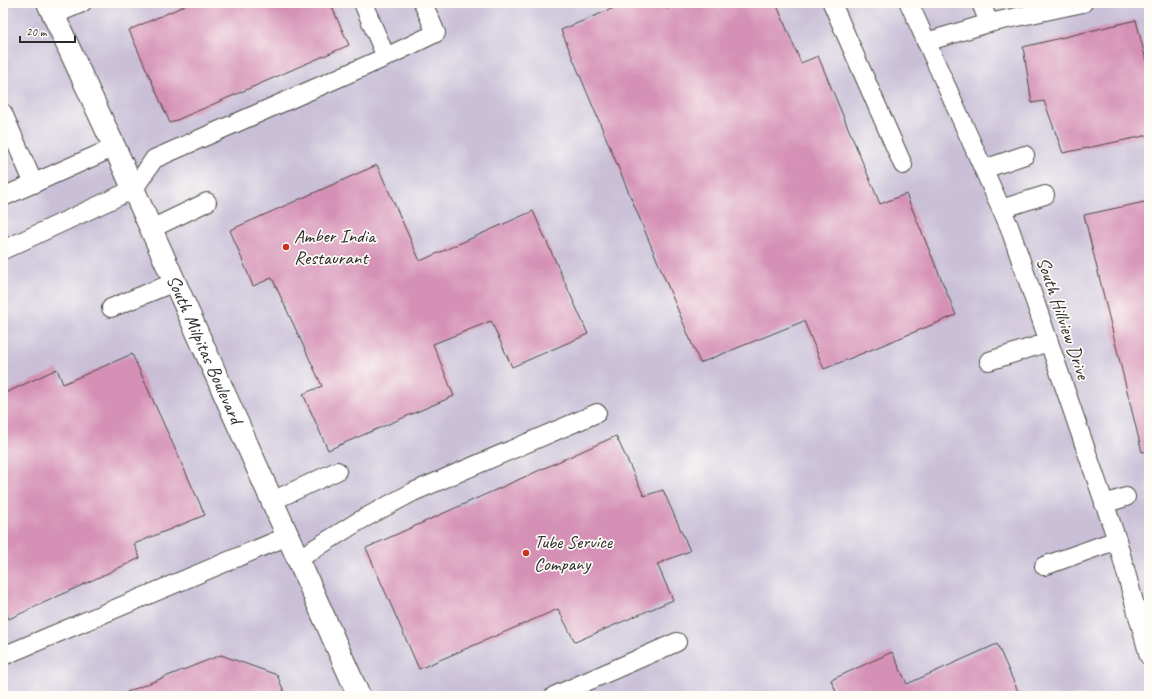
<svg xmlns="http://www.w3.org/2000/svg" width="1152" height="699" viewBox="0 0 1152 699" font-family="Caveat,sans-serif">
	<rect width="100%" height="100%" fill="#fdfcf7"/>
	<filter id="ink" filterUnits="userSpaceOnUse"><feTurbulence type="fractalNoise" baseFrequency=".025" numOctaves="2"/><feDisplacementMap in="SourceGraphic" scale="8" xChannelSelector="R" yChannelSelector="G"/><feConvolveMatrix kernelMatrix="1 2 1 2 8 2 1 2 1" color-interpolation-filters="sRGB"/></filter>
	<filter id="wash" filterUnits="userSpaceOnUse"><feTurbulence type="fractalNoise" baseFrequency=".012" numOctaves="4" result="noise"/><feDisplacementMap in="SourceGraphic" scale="16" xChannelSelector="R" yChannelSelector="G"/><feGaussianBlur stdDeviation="0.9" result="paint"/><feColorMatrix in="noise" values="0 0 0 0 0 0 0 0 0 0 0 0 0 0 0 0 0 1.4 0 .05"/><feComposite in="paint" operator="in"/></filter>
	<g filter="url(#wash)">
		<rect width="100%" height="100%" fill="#efe7cb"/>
		<rect fill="#c9bfd7" x="3" y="3" width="1146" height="693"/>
		<g id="blocks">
			<g fill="#d591b5">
				<path d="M191,3H330L349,45L170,123L129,30Z"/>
				<path d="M626,3H664L667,9L680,3H776L801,63L818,56L880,204L906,194L956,315L824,369L804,321L700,363L561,30Z"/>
				<path d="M1136,20L1149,73V135L1063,153L1044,101L1032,103L1023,47Z"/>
				<path d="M377,165L420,261L533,211L588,334L512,367L491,321L433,344L454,396L328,450L303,394L322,386L272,278L253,286L230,230Z"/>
				<path d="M1149,201V451L1142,452L1084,215Z"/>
				<path d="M132,354L205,515L134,544L140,558L9,619L3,606V394L57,369L63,384Z"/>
				<path d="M616,436L644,496L663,490L690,551L657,564L673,600L575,642L558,609L419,669L366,548Z"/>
				<path d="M997,644L1020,696H838L831,680L892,652L907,684Z"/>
				<path d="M221,655L277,675L286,696H125L127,692Z"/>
			</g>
		</g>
	</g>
	<g filter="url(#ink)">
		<use href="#blocks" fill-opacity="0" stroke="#484743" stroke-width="1"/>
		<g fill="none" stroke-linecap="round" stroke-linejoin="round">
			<g stroke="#484743" stroke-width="20">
				<g id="minor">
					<path d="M832,3L903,165"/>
					<path d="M909,3L1009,226L1117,540L1149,656"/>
					<path d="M981,3L989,23"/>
					<path d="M54,15L82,3"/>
					<path d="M926,42L989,23L1083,3"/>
					<path d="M386,57L436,33L423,3"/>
					<path d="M3,113L34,184"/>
					<path d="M984,169L1025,155"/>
					<path d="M3,197L115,147"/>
					<path d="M1001,209L1045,195"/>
					<path d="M151,229L207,202"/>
					<path d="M3,250L134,189L154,159L386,57L363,3"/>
					<path d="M111,308L175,282"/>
					<path d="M989,361L1049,342"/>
					<path d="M272,501L337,471"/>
					<path d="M1104,504L1126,497"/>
					<path d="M298,559L359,521L413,492L597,413"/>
					<path d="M1044,566L1117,540"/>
					<path d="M3,656L288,536"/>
					<path d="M554,696L677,642"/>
				</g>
			</g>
			<g stroke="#484743" stroke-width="24">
				<g id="major">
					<path id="s1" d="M48,3L119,157L359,696"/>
				</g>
			</g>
			<use href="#minor" stroke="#fff" stroke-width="18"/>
			<use href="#major" stroke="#fff" stroke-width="22"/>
		</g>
	</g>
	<g fill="#c8321e" stroke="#fdfcf7" stroke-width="1.5">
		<circle cx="286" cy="247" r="4"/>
		<circle cx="526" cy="553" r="4"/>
	</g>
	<g text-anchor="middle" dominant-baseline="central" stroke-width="3.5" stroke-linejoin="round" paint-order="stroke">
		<g font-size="19" fill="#2b2b2b" stroke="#fdfcf7" text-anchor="start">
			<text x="294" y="236">Amber India<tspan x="294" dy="22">Restaurant</tspan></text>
			<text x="534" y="542">Tube Service<tspan x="534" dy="22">Company</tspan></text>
		</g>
		<g font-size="19" fill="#2b2b2b" stroke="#fdfcf7">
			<text transform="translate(1063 318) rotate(71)">South Hillview Drive</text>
			<text stroke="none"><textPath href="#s1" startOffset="380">South Milpitas Boulevard</textPath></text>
		</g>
	</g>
	<rect width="1152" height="699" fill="none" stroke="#fdfcf7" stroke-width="16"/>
	<path d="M20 36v6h55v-6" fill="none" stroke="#2b2b2b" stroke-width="2"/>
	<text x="26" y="36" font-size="12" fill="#2b2b2b" stroke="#fdfcf7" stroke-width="3" paint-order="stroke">20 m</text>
</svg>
